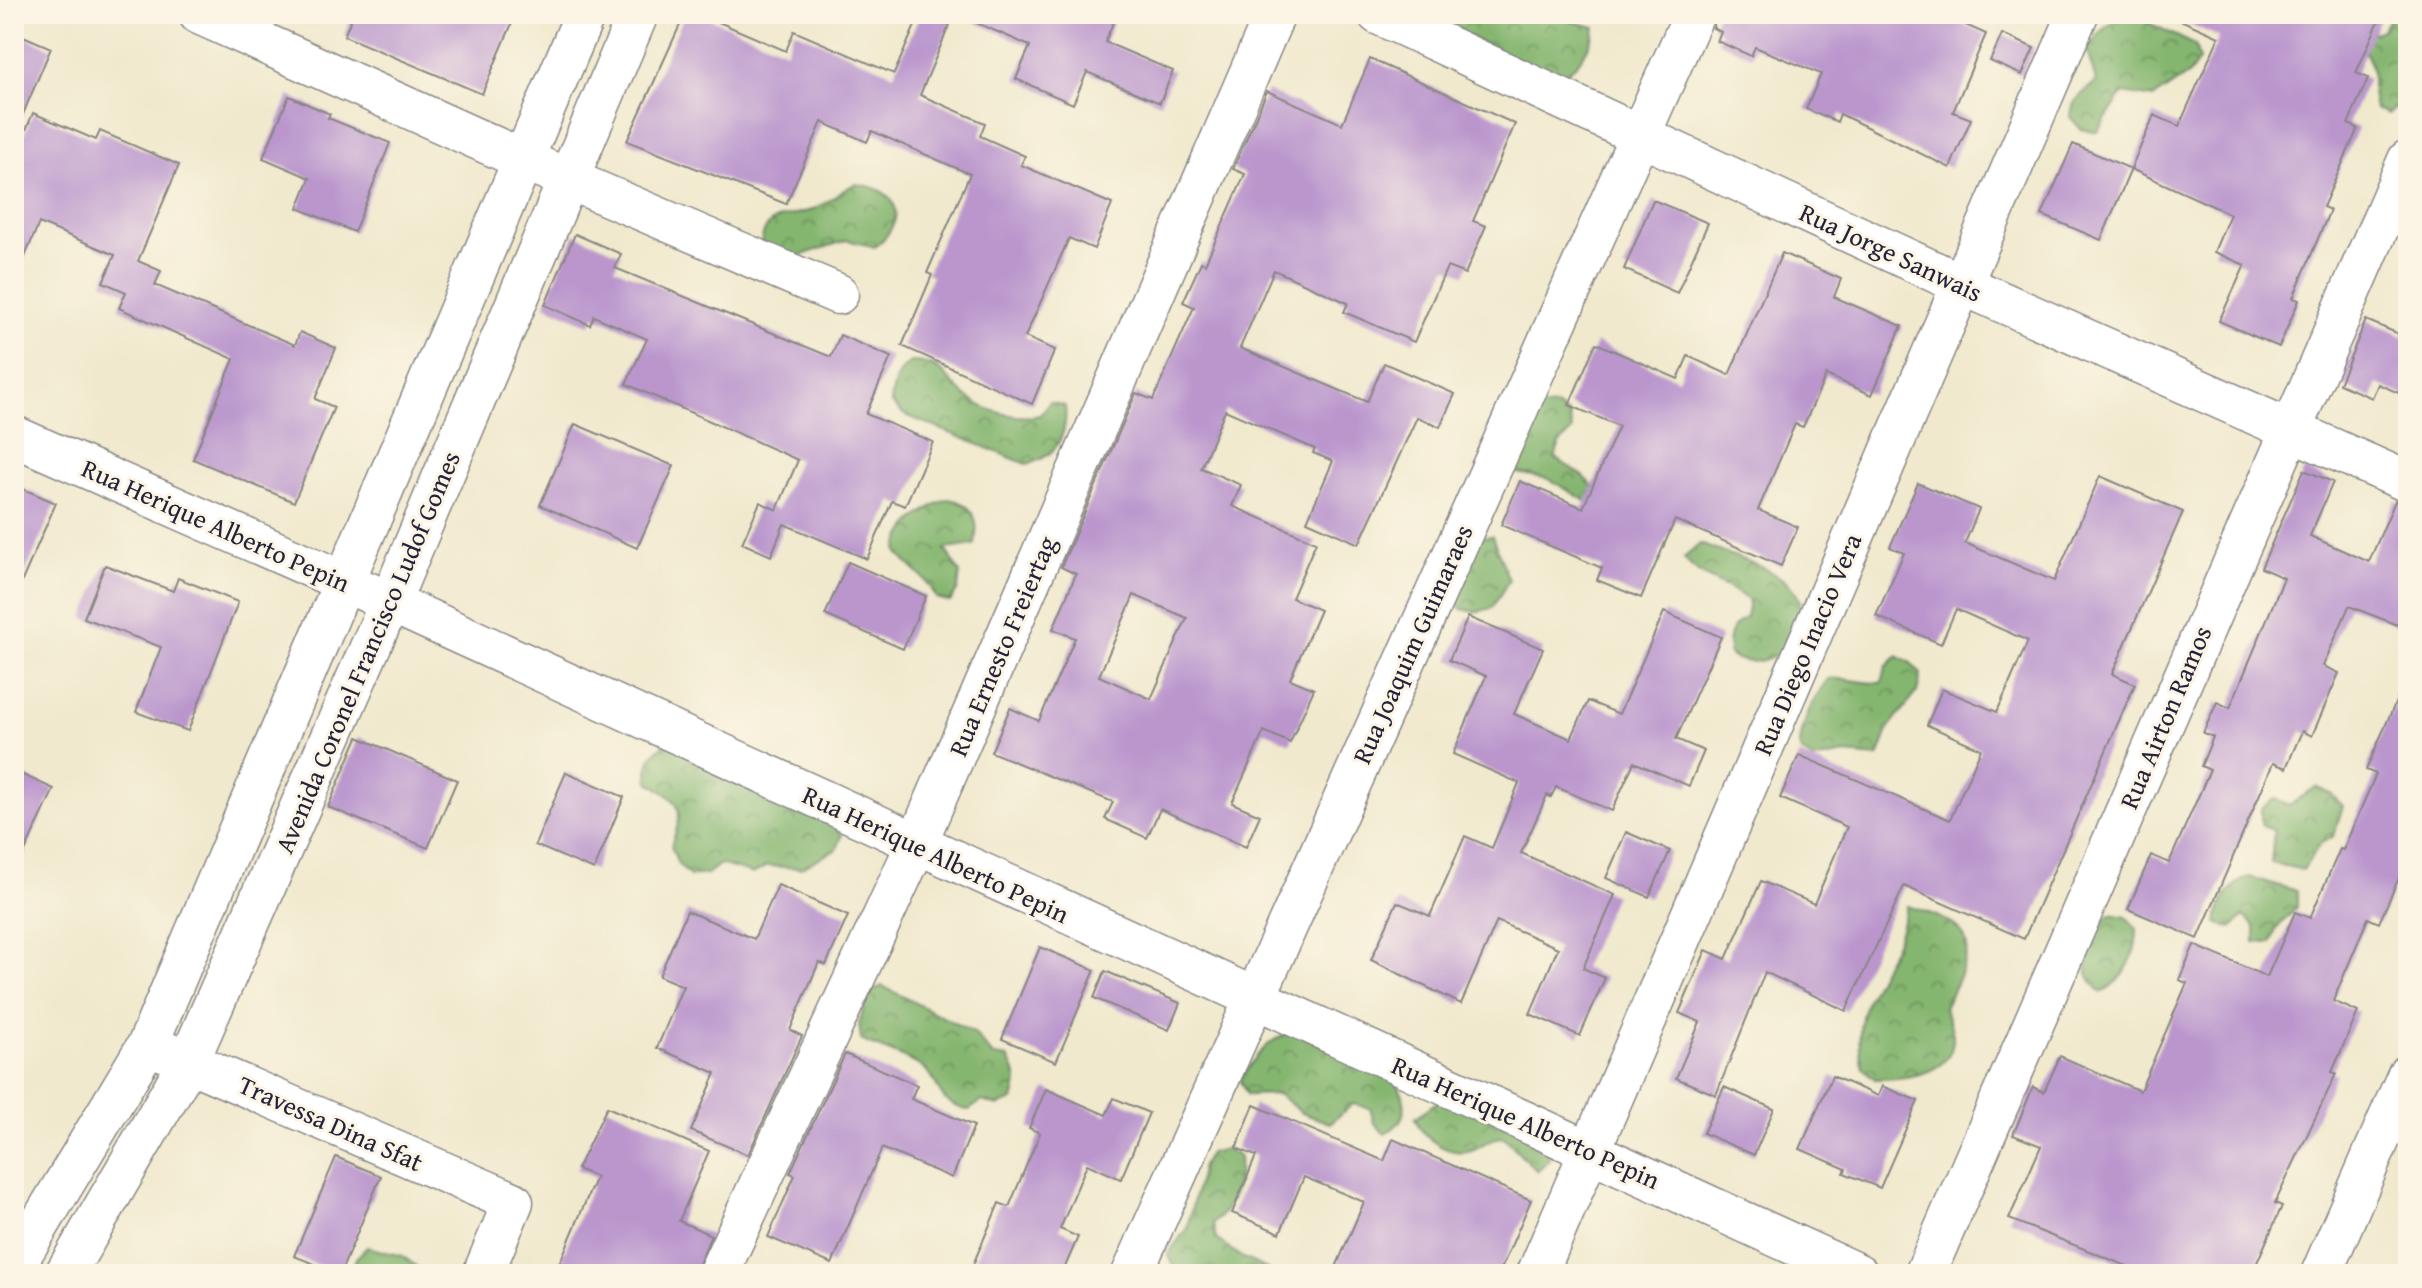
<svg xmlns="http://www.w3.org/2000/svg" width="2422" height="1288" viewBox="0 0 2422 1288" font-family="'Gentium Book Plus',serif">
	<defs>
		<pattern id="forest-crowns" width="20" height="18" patternUnits="userSpaceOnUse" patternTransform="scale(2)"><rect width="20" height="18" fill="#85b670"/><path d="M2 6a3 3 0 1 1 6 0M12 15a3 3 0 1 1 6 0" fill="none" stroke="#6c945d"/></pattern>
	</defs>
	<rect width="100%" height="100%" fill="#fcf5e5"/>
	<filter id="ink" filterUnits="userSpaceOnUse"><feTurbulence type="fractalNoise" baseFrequency=".0125" numOctaves="2"/><feDisplacementMap in="SourceGraphic" scale="16" xChannelSelector="R" yChannelSelector="G"/><feConvolveMatrix kernelMatrix="1 2 1 2 8 2 1 2 1" color-interpolation-filters="sRGB"/></filter>
	<filter id="wash" filterUnits="userSpaceOnUse"><feTurbulence type="fractalNoise" baseFrequency=".006" numOctaves="4" result="noise"/><feDisplacementMap in="SourceGraphic" scale="32" xChannelSelector="R" yChannelSelector="G"/><feGaussianBlur stdDeviation="1.8" result="paint"/><feColorMatrix in="noise" values="0 0 0 0 0 0 0 0 0 0 0 0 0 0 0 0 0 1.4 0 .05"/><feComposite in="paint" operator="in"/></filter>
	<g filter="url(#wash)">
		<rect width="100%" height="100%" fill="#f0e9cd"/>
		<g fill="url(#forest-crowns)" stroke="#546c56" stroke-width="2">
			<path d="M1421,14H1560L1566,20L1595,27C1591,50 1577,66 1559,79Z"/>
			<path d="M2393,14H2408V96L2389,114L2375,109C2368,88 2378,72 2365,52L2368,36L2382,30Z"/>
			<path d="M2135,16L2195,45L2199,60L2189,74L2153,98L2123,93L2097,132L2081,129L2070,117L2074,102L2096,81L2087,51C2097,30 2112,19 2135,16Z"/>
			<path d="M855,184C900,188 909,219 875,247L847,240L787,260L761,245C764,212 787,219 811,210C827,204 841,191 855,184Z"/>
			<path d="M910,362C946,362 944,380 967,397C987,412 1017,420 1040,415L1050,402L1065,406C1068,435 1056,458 1026,464L903,414L891,403C893,385 896,374 910,362Z"/>
			<path d="M1556,406L1569,415L1572,431L1560,443L1555,458L1582,475L1594,488L1588,502L1549,479L1518,473L1510,461L1530,419L1540,408Z"/>
			<path d="M948,499C974,503 981,521 974,545L945,549L960,573L958,589L950,602L936,598C929,577 909,570 897,551C901,526 925,508 948,499Z"/>
			<path d="M1492,536L1509,580L1492,608L1476,612L1461,609L1453,595L1476,537Z"/>
			<path d="M1700,544C1732,557 1806,571 1802,618C1801,627 1794,639 1790,648C1768,659 1754,668 1730,656C1726,637 1729,628 1746,617L1749,601C1729,583 1700,581 1684,558Z"/>
			<path d="M1897,656L1911,663L1921,674L1917,692L1889,728L1878,757L1845,754L1813,760L1800,750C1800,725 1813,699 1828,679C1848,677 1862,684 1882,683L1886,667Z"/>
			<path d="M667,743L741,775L760,798L772,806L788,813L818,817L832,823L842,835L837,849L800,868L767,866L753,874L720,864L707,874L690,876L678,864L671,846C684,809 684,804 649,782C646,762 650,754 667,743Z"/>
			<path d="M2316,787L2331,794L2343,806L2333,836L2320,844L2303,870L2271,863L2274,831L2261,824V809L2275,799L2290,805Z"/>
			<path d="M2249,877L2297,891V907L2276,929L2271,943L2255,942V926L2243,916L2232,928L2217,923C2219,902 2230,884 2249,877Z"/>
			<path d="M1907,906C1983,928 1976,944 1944,1008C1947,1017 1954,1030 1953,1039C1952,1076 1900,1079 1875,1079L1863,1068C1851,1016 1871,993 1893,949C1900,936 1903,920 1907,906Z"/>
			<path d="M2111,914L2126,917L2137,929C2137,955 2125,980 2102,992C2074,971 2088,935 2111,914Z"/>
			<path d="M882,986L974,1033L993,1056L1008,1058C1018,1073 1019,1083 1013,1100L998,1106L982,1101L969,1110C931,1104 945,1081 920,1066C903,1055 880,1049 861,1040L859,1024L868,993Z"/>
			<path d="M1295,1032L1396,1082C1410,1103 1407,1121 1385,1134L1374,1123L1370,1108L1353,1104L1330,1123L1302,1113L1278,1094L1247,1095L1240,1081C1252,1059 1269,1036 1295,1032Z"/>
			<path d="M1441,1099L1548,1143L1549,1159L1537,1171L1504,1137C1490,1138 1488,1142 1476,1148C1452,1160 1422,1139 1415,1118Z"/>
			<path d="M1225,1149L1239,1156C1241,1179 1232,1209 1213,1223L1216,1239L1241,1257L1269,1270V1274H1178L1168,1254L1187,1228L1202,1166L1209,1153Z"/>
			<path d="M367,1247L402,1256L427,1274H350L356,1258Z"/>
		</g>
		<g id="blocks">
			<g fill="#ba96cd" fill-rule="evenodd">
				<path d="M353,14H516L482,94L344,36Z"/>
				<path d="M685,14H700L786,51L794,31L894,74L920,14H954L920,95L985,123L980,136L1025,156L1021,165L1112,204L1094,249L1069,238L1025,337L1055,350L1032,404L902,346L932,275L927,273L970,174L872,131L867,142L822,122L786,204L627,141Z"/>
				<path d="M956,14H1117L1105,42L1173,71L1160,103L1087,72L1073,104L1016,79L1030,46Z"/>
				<path d="M1717,14H1941L1986,34L1953,112L1971,119L1950,168L1840,114L1837,122L1806,109L1821,74L1755,47L1751,56L1717,41L1721,32L1713,28Z"/>
				<path d="M2167,14H2382L2356,73L2368,78L2348,124L2358,128L2323,207L2330,210L2293,298L2299,300L2279,347L2219,321L2245,265L2214,252L2230,214L2131,169L2154,115L2179,126L2219,37Z"/>
				<path d="M14,32L51,48L14,135Z"/>
				<path d="M2002,34L2034,48L2022,75L1990,61Z"/>
				<path d="M1370,59L1515,124L1473,221L1486,226L1465,274L1447,267L1414,342L1344,312L1348,303L1274,270L1240,348L1367,402L1384,363L1455,394L1440,427L1417,417L1359,544L1307,521L1333,461L1313,453L1315,449L1225,410L1201,468L1241,485L1232,506L1316,542L1292,598L1320,610L1290,679L1314,689L1290,743L1264,731L1232,803L1260,815L1246,847L1160,809L1147,838L1105,819L1113,802L991,752L1010,708L1039,721L1075,638L1053,629L1076,574L1061,567L1136,393L1153,400L1194,307L1183,302L1201,262L1205,264L1245,174L1233,169L1267,91L1342,124ZM1134,595L1187,618L1151,699L1099,676Z"/>
				<path d="M289,96L330,114L328,118L390,143L354,232L298,208L310,178L263,158Z"/>
				<path d="M33,113L96,140L100,131L179,165L138,261L161,271L155,285L295,345L300,332L336,348L315,399L334,407L294,502L193,459L234,359L119,308L126,292L103,282L115,255L39,223L14,283V159Z"/>
				<path d="M2073,144L2131,169L2101,240L2042,215Z"/>
				<path d="M1653,200L1708,223L1677,293L1624,269Z"/>
				<path d="M575,234L621,254L615,268L831,357L840,335L891,357L866,414L933,442L905,506L892,501L867,559L784,524L771,556L742,543L760,502L777,510L798,460L626,384L647,339L594,316L590,325L545,305Z"/>
				<path d="M1782,253L1841,279L1834,297L1902,326L1872,395L1826,375L1803,427L1795,424L1758,510L1798,527L1781,566L1675,520L1641,598L1597,580L1602,568L1501,525L1520,481L1583,508L1619,426L1569,405L1596,343L1678,379L1688,356L1729,375Z"/>
				<path d="M2366,320L2408,338V397L2378,384L2372,398L2339,384Z"/>
				<path d="M575,424L674,466L637,548L540,505Z"/>
				<path d="M2304,470L2333,482L2310,536L2369,562L2395,501L2408,505V629L2349,606L2323,666L2339,673L2312,736L2302,731L2286,768L2273,763L2198,939L2128,909L2151,855L2169,863L2210,770L2201,766L2213,737L2203,733L2217,702L2230,708L2284,578L2261,568Z"/>
				<path d="M2100,476L2183,512L2112,674L2135,684L2024,939L1904,886L1846,1011L1765,972L1716,1095L1676,1078L1700,1022L1679,1013L1706,950L1726,959L1761,881L1814,904L1847,827L1780,798L1799,755L1950,820L1981,749L1927,725L1942,689L1997,712L2028,641L1956,609L1941,644L1876,616L1904,553L1890,547L1918,483L1979,509L1965,543L2054,581Z"/>
				<path d="M14,485L56,503L14,599Z"/>
				<path d="M848,562L926,596L903,649L825,615Z"/>
				<path d="M105,565L173,591L178,578L238,602L188,731L136,712L161,647L84,618Z"/>
				<path d="M1664,612L1721,637L1676,739L1704,751L1689,786L1634,762L1612,811L1556,787L1551,797L1547,795L1521,853L1615,895L1583,968L1605,978L1580,1036L1530,1014L1558,948L1497,921L1461,1004L1371,960L1397,902L1430,916L1465,836L1492,848L1519,783L1453,754L1486,676L1449,660L1468,617L1543,649L1514,714L1571,739L1588,701L1619,714Z"/>
				<path d="M2408,674V857L2379,923L2368,918L2333,1001L2358,1012L2332,1072L2336,1074L2275,1203L2282,1206L2252,1274H2123L2127,1266L2009,1219L2041,1146L2013,1135L2033,1087L2044,1092L2060,1056L2140,1091L2187,983L2179,980L2194,945L2267,977L2295,912L2310,918L2340,849L2343,850L2376,774L2366,770Z"/>
				<path d="M358,737L457,780L428,848L328,807Z"/>
				<path d="M14,771L54,789L14,875Z"/>
				<path d="M566,772L624,797L594,870L535,845Z"/>
				<path d="M1626,832L1670,851L1649,897L1606,878Z"/>
				<path d="M778,885L848,916L826,965L819,962L790,1030L802,1036L748,1155L691,1131L716,1073L657,1048L683,986L659,976L687,911L754,939Z"/>
				<path d="M1040,947L1095,970L1056,1062L1002,1039Z"/>
				<path d="M1105,971L1180,1003L1169,1030L1094,998Z"/>
				<path d="M845,1054L917,1085L911,1099L974,1126L952,1178L882,1148L832,1264L768,1237L795,1175L790,1173Z"/>
				<path d="M1832,1076L1878,1096L1882,1086L1918,1101L1880,1188L1844,1173L1846,1169L1800,1149Z"/>
				<path d="M1724,1087L1774,1109L1754,1155L1703,1133Z"/>
				<path d="M1046,1089L1106,1115L1114,1098L1149,1113L1121,1179L1087,1164L1060,1229L1078,1237L1062,1274H969L999,1203L1009,1207L1040,1133L1029,1128Z"/>
				<path d="M1254,1105L1384,1161L1393,1139L1531,1200L1499,1274H1333L1364,1202L1304,1177L1280,1233L1232,1213L1256,1156L1236,1148Z"/>
				<path d="M607,1107L709,1151L679,1221L711,1235L695,1274H555L596,1177L577,1169Z"/>
				<path d="M336,1157L381,1176L340,1274L294,1256Z"/>
			</g>
		</g>
	</g>
	<g filter="url(#ink)">
		<use href="#blocks" fill-opacity="0" stroke="#898684" stroke-width="2"/>
		<g fill="none" stroke-linecap="round" stroke-linejoin="round">
			<g stroke="#898684" stroke-width="43">
				<g id="minor">
					<path d="M199,14L526,161L838,294"/>
					<path d="M1378,14L1961,284L2408,482"/>
					<path d="M14,436L390,602L1858,1274"/>
					<path d="M166,1052L513,1202L483,1274"/>
					<path d="M14,1267L148,1044L585,14"/>
					<path d="M65,1274L189,1061L390,602L638,14"/>
					<path d="M718,1274L916,845L1275,14"/>
					<path d="M1132,1274L1694,14"/>
					<path d="M1537,1274L2078,14"/>
					<path d="M1925,1274L2408,160"/>
					<path d="M2321,1274L2408,1074"/>
				</g>
			</g>
			<use href="#minor" stroke="#fff" stroke-width="40"/>
		</g>
	</g>
	<g text-anchor="middle" dominant-baseline="central" stroke-width="6" stroke-linejoin="round" paint-order="stroke">
		<g font-size="26" fill="#22223b" stroke="#fcf5e5">
			<text transform="translate(1891 252) rotate(25)">Rua Jorge Sanwais</text>
			<text transform="translate(216 525) rotate(24)">Rua Herique Alberto Pepin</text>
			<text transform="translate(1412 644) rotate(-66)">Rua Joaquim Guimaraes</text>
			<text transform="translate(1807 644) rotate(-67)">Rua Diego Inacio Vera</text>
			<text transform="translate(1002 646) rotate(-67)">Rua Ernesto Freiertag</text>
			<text transform="translate(367 652) rotate(-67)">Avenida Coronel Francisco Ludof Gomes</text>
			<text transform="translate(2165 717) rotate(-67)">Rua Airton Ramos</text>
			<text transform="translate(936 854) rotate(25)">Rua Herique Alberto Pepin</text>
			<text transform="translate(1526 1122) rotate(24)">Rua Herique Alberto Pepin</text>
			<text transform="translate(331 1123) rotate(24)">Travessa Dina Sfat</text>
		</g>
	</g>
	<rect width="2422" height="1288" fill="none" stroke="#fcf5e5" stroke-width="48"/>
</svg>
